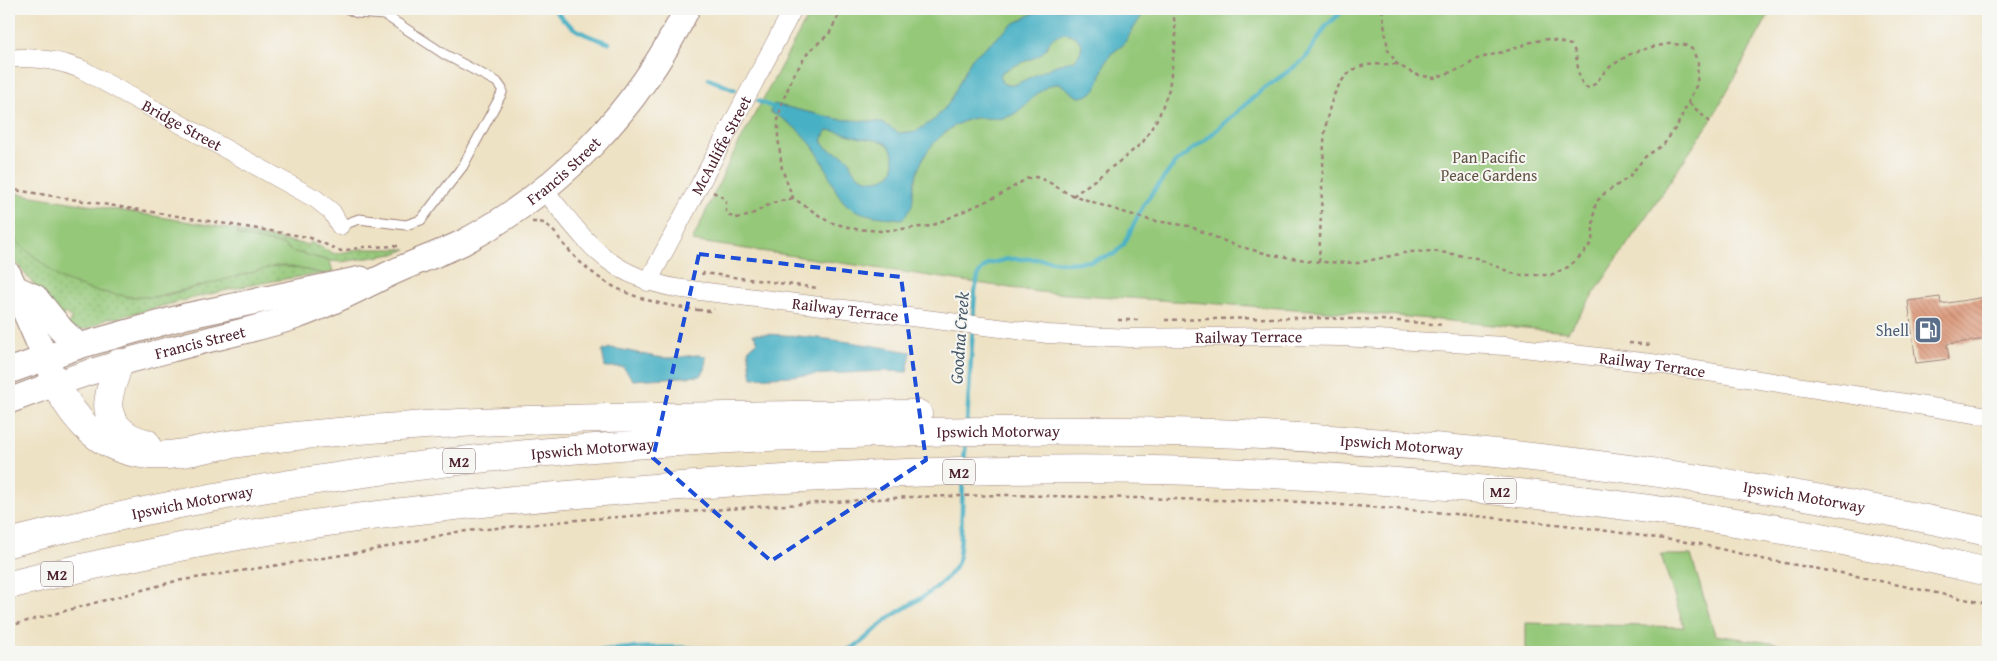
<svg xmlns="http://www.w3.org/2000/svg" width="1997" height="661" viewBox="0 0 1997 661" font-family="'Gentium Book Plus',serif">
	<defs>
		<pattern id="garden-dots" width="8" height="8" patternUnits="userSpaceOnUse" patternTransform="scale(1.25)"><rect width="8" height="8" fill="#95c879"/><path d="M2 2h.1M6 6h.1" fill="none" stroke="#82ab69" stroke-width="1.8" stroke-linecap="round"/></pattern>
		<pattern id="building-back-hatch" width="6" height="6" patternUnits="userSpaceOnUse" patternTransform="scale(1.25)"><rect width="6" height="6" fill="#dc9677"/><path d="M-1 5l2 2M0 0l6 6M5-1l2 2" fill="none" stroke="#b47a62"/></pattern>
	</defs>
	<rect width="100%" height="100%" fill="#f6f6f2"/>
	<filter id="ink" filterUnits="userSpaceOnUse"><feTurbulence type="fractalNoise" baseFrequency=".02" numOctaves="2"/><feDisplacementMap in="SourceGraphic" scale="10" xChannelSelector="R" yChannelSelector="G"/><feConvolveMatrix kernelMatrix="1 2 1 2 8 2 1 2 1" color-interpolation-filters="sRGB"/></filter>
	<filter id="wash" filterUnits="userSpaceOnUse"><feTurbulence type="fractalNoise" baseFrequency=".0096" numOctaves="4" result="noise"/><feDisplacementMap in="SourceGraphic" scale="20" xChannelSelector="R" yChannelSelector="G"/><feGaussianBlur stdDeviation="1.12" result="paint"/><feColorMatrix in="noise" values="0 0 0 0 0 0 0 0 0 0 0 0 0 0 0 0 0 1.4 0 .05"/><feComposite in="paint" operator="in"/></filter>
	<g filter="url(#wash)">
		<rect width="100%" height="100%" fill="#eee2c4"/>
		<g fill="#95c879" stroke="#707452">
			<path d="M812,9H1772L1710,122L1568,332L1386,315L1038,292L692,241L731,158Z"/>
			<path d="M9,192L239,230L238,235L284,245L290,250L330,261L333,272L326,274L285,266L150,298C125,298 81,292 59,278C41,266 25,249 9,235Z"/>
			<path d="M1661,555H1691L1715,635L1834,652H1529L1526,649V623L1684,627Z"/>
		</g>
		<g fill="url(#garden-dots)" stroke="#707452">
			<path d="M238,232L309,245L310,242L335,254L360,249H407L394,254L341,262L330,261L291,251L284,245L237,235Z"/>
			<path d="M9,235L61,279L91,290L131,297H159L276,266H285L326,274C256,280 185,300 117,318C96,316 94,338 67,326L72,319L66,313L61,318L9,254Z"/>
		</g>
		<g fill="#46b0c4" stroke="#486878" fill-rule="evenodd">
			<path d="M1041,9H1146L1123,45L1111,54L1105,63L1096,90L1086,96L1079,97C1071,94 1064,83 1056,84C1040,85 1025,110 1010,116C999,121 986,117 975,118C957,121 940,135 929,149C922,158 916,174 914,185C911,203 917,203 902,219C885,217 868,217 853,209C836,200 831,177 822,161C811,140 792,122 770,112L774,104L837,119L881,122L899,133L917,131L935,119L949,103L971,59L1013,24ZM1067,33L1076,37L1082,45L1080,53L1075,60L1056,65L1014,85H1008L1002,83L1000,77L1002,72C1013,65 1026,62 1038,56C1052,48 1045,35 1067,33ZM827,130C838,131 847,134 857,137C875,142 892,136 894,161C894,166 894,168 892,172C882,185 859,181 852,168C850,165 851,162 849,160C841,149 811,152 827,130Z"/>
			<path d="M753,334C806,334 858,343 911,352L907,372L884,371L752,378L748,350L758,341Z"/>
			<path d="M610,348C631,350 650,358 670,358C682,358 695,353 706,356L705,370L700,376L633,380L623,367H605L602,351Z"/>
		</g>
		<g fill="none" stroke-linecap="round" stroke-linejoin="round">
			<g stroke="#46b0c4" stroke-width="4.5">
				<path d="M554,9C571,30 584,35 609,43"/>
				<path d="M709,79L735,90"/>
				<path d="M758,101L777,109"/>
				<path d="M973,320L975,290L979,273L988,264L1008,259H1040L1067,263L1091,261L1114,254L1124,244L1144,204L1175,163L1206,139L1261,91L1305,59L1326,26L1344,10L1348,9"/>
				<path d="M967,422L973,327"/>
				<path d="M964,462L966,440"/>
				<path d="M584,652C633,647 685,645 734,652"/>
				<path d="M843,652C861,646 873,630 889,618C912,602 942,590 957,564C962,556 962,493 963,480"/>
			</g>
		</g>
		<g id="blocks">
			<path fill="url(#building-back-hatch)" d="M1940,297L1941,304L1986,297L1988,339L1947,344L1949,359L1916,363L1908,301Z"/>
		</g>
	</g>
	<g filter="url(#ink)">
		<use href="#blocks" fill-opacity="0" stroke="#9c8078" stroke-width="1"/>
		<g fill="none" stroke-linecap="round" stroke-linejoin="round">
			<g stroke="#9c8078" stroke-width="11">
				<path id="lane" d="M340,226L359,219L406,225L421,220L463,166L502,93V89L497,82L444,54L385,15L357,13L348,9"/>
			</g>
			<g stroke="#9c8078" stroke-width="19">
				<g id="street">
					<path id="s1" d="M9,59C35,56 57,60 81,69L316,199L332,212L340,226"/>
					<path id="s2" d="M544,190C588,242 603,273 675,288L1048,334L1130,338L1277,336L1341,337L1505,346L1651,363L1988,416"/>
					<path id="s3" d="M648,282L793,9"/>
				</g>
			</g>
			<g stroke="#9c8078" stroke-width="27">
				<g id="secondary">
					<path d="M9,275L51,371"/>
					<path d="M15,288L35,297L61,329L79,346"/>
					<path d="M9,371L79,346L186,316L361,279"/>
					<path id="s4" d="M9,401C62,380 116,363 172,349C212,338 254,330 294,317C327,306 356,290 387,275C411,263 437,255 462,243C560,191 638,109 687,9"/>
				</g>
			</g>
			<g stroke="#9c8078" stroke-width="29">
				<g id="highway">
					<path d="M119,363C116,374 111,385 109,397C104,421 124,438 146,443"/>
					<path d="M55,383C75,420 97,447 141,454C170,459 198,449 226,445C284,436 342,431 400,427C484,420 568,419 652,417C741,416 829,414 918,414"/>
					<path id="s5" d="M9,543C264,476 529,447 792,436C933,430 1073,429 1213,433C1287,435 1360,441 1434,447C1621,464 1805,492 1988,532"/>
					<path d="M9,585C87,566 165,549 244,535C402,508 563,494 723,483C879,472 1037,466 1194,471C1460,479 1728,511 1988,572"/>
				</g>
			</g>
			<g stroke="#9c8078" stroke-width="2.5" stroke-dasharray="4 4" stroke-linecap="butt">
				<path d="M842,9L829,34L809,51L793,76L782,103L778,120V137L782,169L793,198L829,222L856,229L881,231L931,226L1000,195L1028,178L1036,177L1047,181L1067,193L1107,207L1149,220L1189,226L1234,245L1272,255L1319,262L1358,263L1409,252L1434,251L1476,258L1512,273L1520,275H1551L1568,267L1583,254L1592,242L1594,212L1596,202L1605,193L1628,178L1645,157L1664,144L1677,126L1697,84L1698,62L1692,49L1685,45L1669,44L1652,47L1634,52L1614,64L1606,70L1595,84L1587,88C1574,79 1581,57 1571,45L1547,39L1531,42L1513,49L1477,59L1463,68L1434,78L1414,74L1397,64L1388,50L1382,9"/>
				<path d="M1689,103L1710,122"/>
				<path d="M9,189L308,237L341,251L364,247L402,246"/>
				<path d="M713,192L726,199V213C740,226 760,208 773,203C779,201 786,200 793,198"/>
				<path d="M1073,196L1124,158L1143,142L1159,116L1169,89L1176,36L1173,9"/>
				<path d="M532,222C538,222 543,222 547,225C555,231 561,242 568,249C575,258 584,266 593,273C623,297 661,305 698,310V305"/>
				<path d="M1319,262L1324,142C1326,117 1333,75 1362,66C1373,63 1386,65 1397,64"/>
				<path d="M702,275L703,273L817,288"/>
				<path d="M698,310L709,311L714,309"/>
				<path d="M1118,320H1140"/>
				<path d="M1165,320C1258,318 1350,315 1442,325"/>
				<path d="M1629,343L1651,345"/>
				<path d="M9,626L176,581L368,551L457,532L577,520L754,507L910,497L1006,495L1303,502L1435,512L1565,525L1700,544L1762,559L1847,574L1988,604"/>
			</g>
			<use href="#lane" stroke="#fff" stroke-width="9"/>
			<use href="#street" stroke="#fff" stroke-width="18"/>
			<use href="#secondary" stroke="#fff" stroke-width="25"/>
			<use href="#highway" stroke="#fff" stroke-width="28"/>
		</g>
	</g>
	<path fill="none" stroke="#1d4ed8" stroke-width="4" stroke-dasharray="10 6" stroke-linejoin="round" d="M699,254L901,277L926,460L771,561L653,458Z"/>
	<defs>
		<g id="fuel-square" transform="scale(1.4375)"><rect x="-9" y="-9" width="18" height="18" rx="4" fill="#5c6f8a" stroke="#f6f6f2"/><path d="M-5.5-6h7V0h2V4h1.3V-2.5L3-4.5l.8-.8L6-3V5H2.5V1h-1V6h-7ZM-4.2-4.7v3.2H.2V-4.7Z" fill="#fff"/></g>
	</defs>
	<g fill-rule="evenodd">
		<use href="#fuel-square" x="1928" y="330"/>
	</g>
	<g text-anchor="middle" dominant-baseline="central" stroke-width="4" stroke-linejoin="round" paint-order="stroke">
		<g fill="#f6f6f2" stroke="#7e6067" stroke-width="1">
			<rect x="443" y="448.5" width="32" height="25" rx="4"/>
			<rect x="943" y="459.5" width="32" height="25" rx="4"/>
			<rect x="1484" y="478.5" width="32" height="25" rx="4"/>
			<rect x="41" y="561.5" width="32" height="25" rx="4"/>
		</g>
		<g font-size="15" font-weight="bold" fill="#4a1f2b">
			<text x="459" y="461">M2</text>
			<text x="959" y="472">M2</text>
			<text x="1500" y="491">M2</text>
			<text x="57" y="574">M2</text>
		</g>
		<g font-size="16" fill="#4a1f2b" stroke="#f6f6f2">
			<text stroke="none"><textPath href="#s1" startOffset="189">Bridge Street</textPath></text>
			<text stroke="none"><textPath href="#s3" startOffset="155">McAuliffe Street</textPath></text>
			<text stroke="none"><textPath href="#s4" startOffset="606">Francis Street</textPath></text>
			<text stroke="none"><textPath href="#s2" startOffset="340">Railway Terrace</textPath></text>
			<text stroke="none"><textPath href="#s2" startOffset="745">Railway Terrace</textPath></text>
			<text stroke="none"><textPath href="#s4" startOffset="200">Francis Street</textPath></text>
			<text stroke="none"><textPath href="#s2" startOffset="1150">Railway Terrace</textPath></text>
			<text stroke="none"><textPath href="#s5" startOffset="998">Ipswich Motorway</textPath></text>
			<text stroke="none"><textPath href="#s5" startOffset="1402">Ipswich Motorway</textPath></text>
			<text stroke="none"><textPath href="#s5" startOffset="592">Ipswich Motorway</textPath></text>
			<text stroke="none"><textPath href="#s5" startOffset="1808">Ipswich Motorway</textPath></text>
			<text stroke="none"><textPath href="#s5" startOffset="188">Ipswich Motorway</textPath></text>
		</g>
		<g font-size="16" fill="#605242" stroke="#f6f6f2">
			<text x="1489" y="157">Pan Pacific<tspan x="1489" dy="18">Peace Gardens</tspan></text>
		</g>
		<g font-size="16" fill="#4e5e75" stroke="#f6f6f2" text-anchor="end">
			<text x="1909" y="330">Shell</text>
		</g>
		<g font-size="18" font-style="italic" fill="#485968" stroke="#f6f6f2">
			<text transform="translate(959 338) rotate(-86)">Goodna Creek</text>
		</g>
	</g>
	<rect width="1997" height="661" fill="none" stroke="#f6f6f2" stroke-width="30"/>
</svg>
